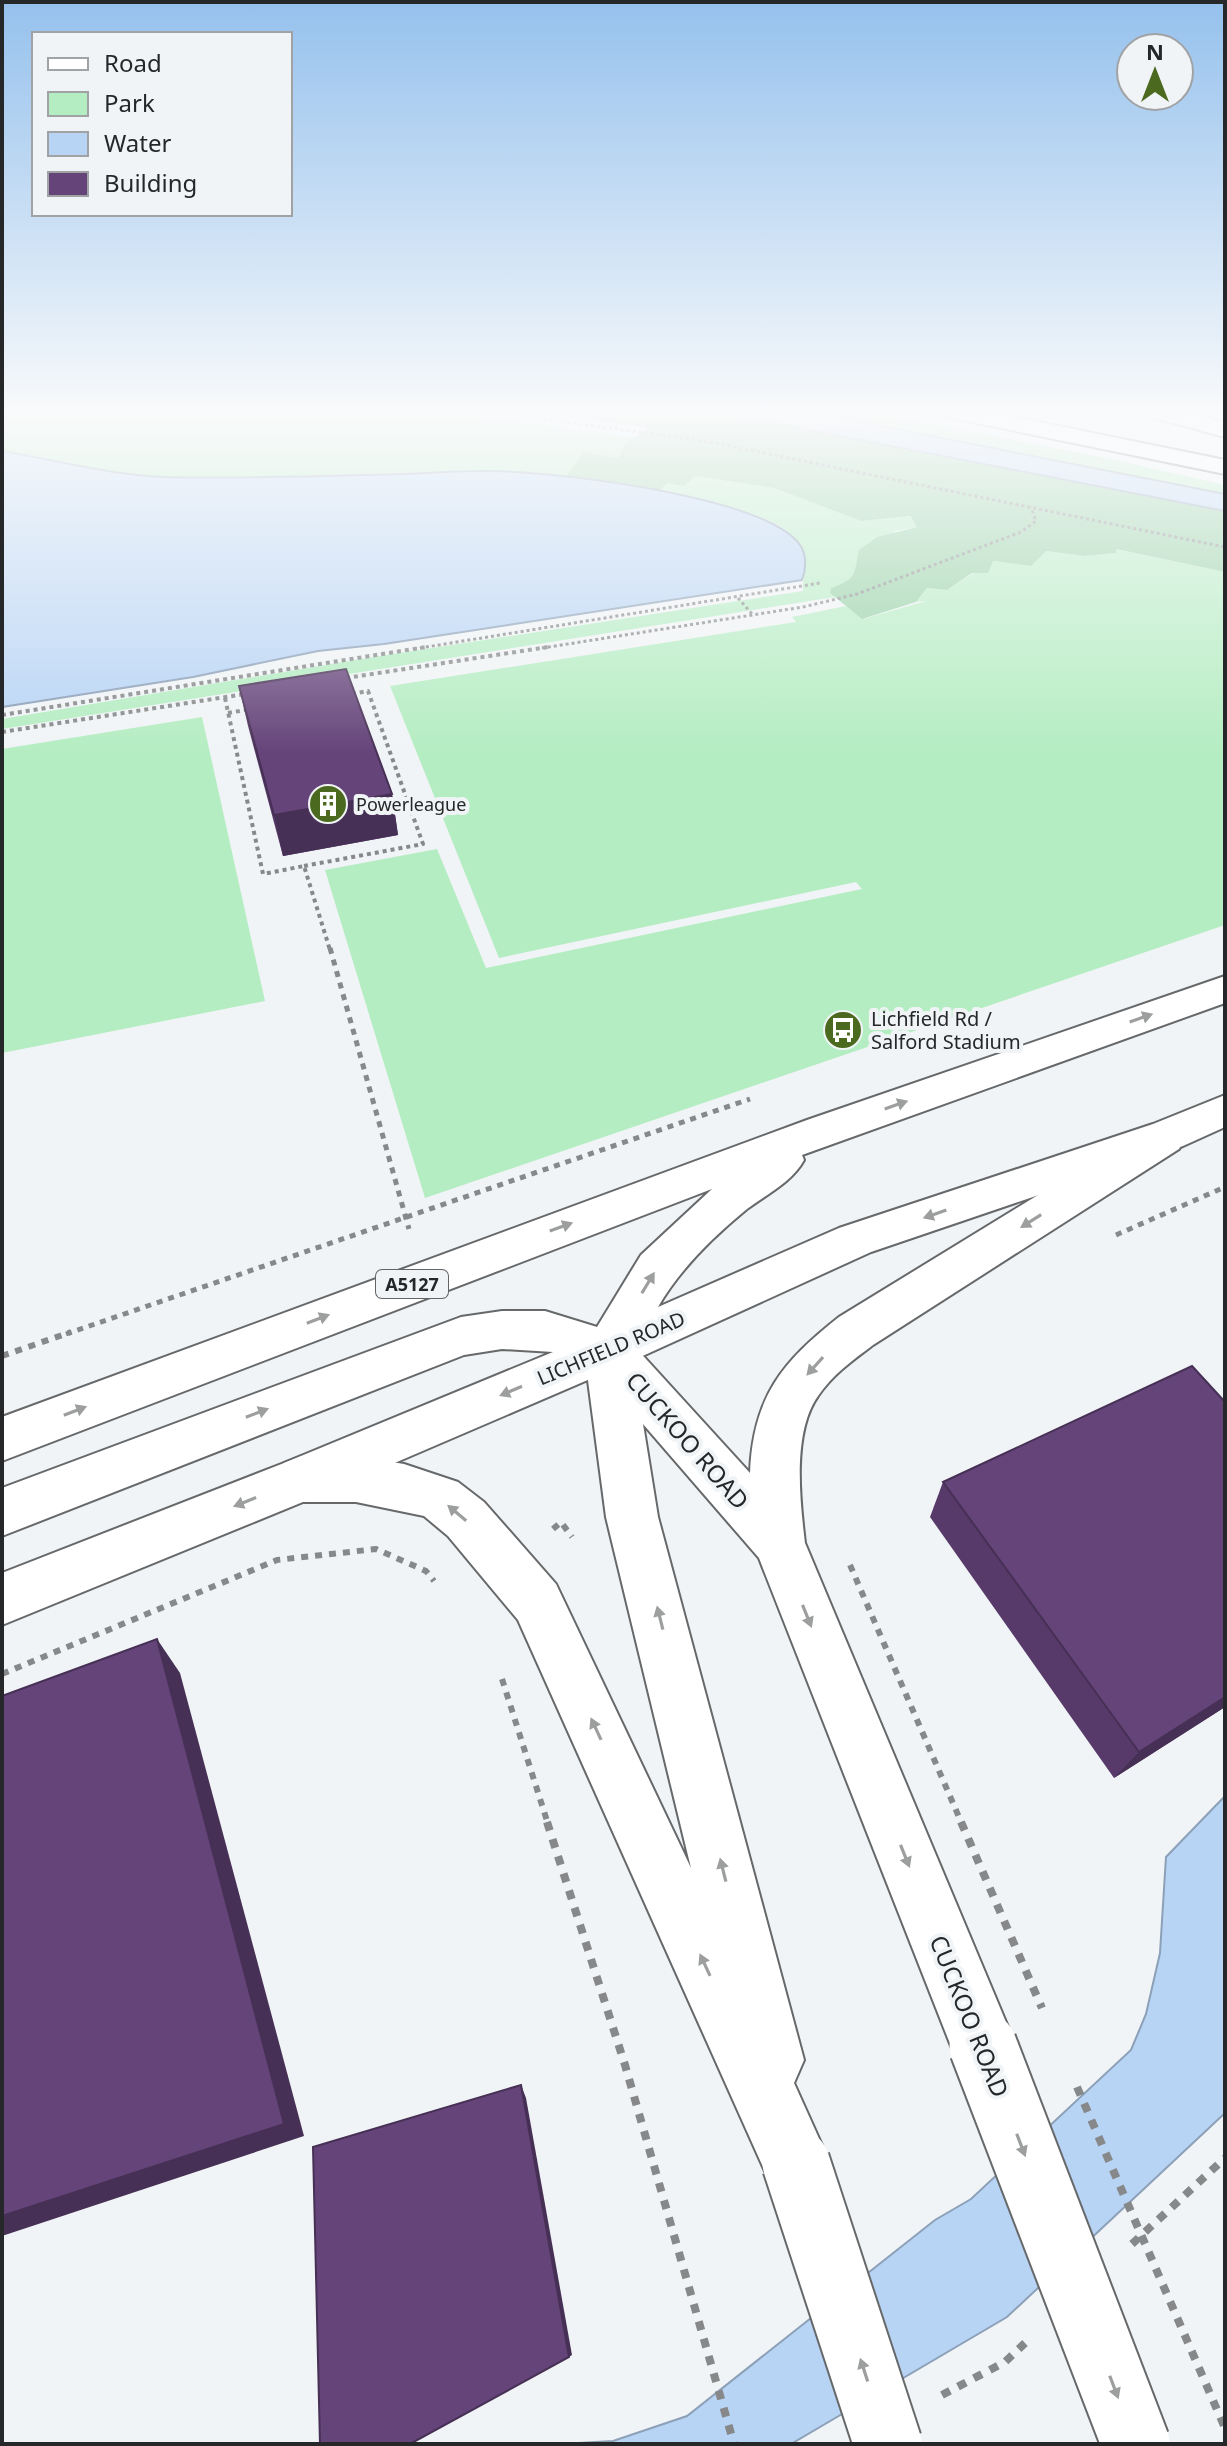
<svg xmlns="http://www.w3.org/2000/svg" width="1227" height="2446" viewBox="0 0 1227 2446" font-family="'Noto Sans',sans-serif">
	<rect width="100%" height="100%" fill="#f1f4f6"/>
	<g fill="#b5edc2">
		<path d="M2,411H434L634,438L626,443L618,458L584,452L565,477C432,464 297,481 164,477C110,475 55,460 2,451Z"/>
		<path d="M805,411H864L1111,459L1225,485V494Z"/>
		<path d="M694,476L774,488L861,521L909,516L918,527L895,531L856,562L857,572L849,582L831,588L830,593L835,597L2,729V719L361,659L803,591C802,576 809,562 802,548C784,511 694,499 658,492L667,483Z"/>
		<path d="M1115,549L1225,572V925L425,1198L325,870L437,849L486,968L862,889L856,882L499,958L390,686L796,622L792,617L846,606L863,619L926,601L916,602L927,588L947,590L992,561L1031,566L1045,551L1084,556L1115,553Z"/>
		<path d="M202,717L265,1001L2,1053V749Z"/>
	</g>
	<path fill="#92d0a1" d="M529,411H712L1225,511V572L1116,549V553L1084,556L1046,551L1031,566L993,561L988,573H972L947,590L927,588L916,602L862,619L830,593L831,588C859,578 853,575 859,550L877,537L917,527L910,516L861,521L774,488L695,476L684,486L667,483L658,492L565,477L584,452L618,458L626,443L649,428Z"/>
	<g fill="#b8d4f5" stroke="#8ca0b8" stroke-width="2">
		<path d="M712,411H805L1225,494V511Z"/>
		<path d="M2,451C55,460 110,475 164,477C243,479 322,476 401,474C439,473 478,469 516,472C574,475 767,498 800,545C807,555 806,570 802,580L384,644L318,651L193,677L2,707Z"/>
		<path d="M1225,1796V2113L1007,2317L791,2444H561L613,2441L687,2416L935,2220L971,2199L1131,2050L1146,2014L1160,1953L1166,1857Z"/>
	</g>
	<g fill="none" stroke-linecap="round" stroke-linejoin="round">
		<g stroke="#66686a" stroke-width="4">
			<path id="secondary" d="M1164,1123L1179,1127L1185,1138L1179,1149L873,1345C853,1360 832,1375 818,1396C792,1432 800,1502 805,1543L1016,2046L1006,2069L983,2079L960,2069L759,1558L643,1424L658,1517L804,2060L794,2083L830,2163L820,2187L796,2197L772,2187L518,1620L448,1536L424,1516L356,1502H302L284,1495L277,1479L284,1463L302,1456H356L404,1464L458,1482L484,1502L556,1584L691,1868L606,1517L584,1350L591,1336L608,1330L625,1336L750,1473C753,1397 782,1362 839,1317L1149,1127Z"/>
		</g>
		<g stroke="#66686a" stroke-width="4">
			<path id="primary" d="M1225,976V1003L802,1155L804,1160C792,1182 767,1194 747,1209C714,1236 679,1270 658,1307L839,1228L1153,1124L1225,1095V1127L1183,1146L871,1252L625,1364L320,1495L2,1625V1573L284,1463L553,1352L502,1349L464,1355L2,1536V1488L461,1317L502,1311H545L597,1327L641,1255L712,1189L2,1461V1417L807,1120Z"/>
		</g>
		<g stroke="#66686a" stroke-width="4">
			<g id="highway">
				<path d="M941,411H985L1225,460V474L952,418L944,416Z"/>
				<path d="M1145,411H1181L1225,423V437L1148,416Z"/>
			</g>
		</g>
		<g stroke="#868889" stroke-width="3" stroke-dasharray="3 3" stroke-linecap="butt">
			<path d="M484,411L705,441L1225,547"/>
			<path d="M738,598L752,614"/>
			<path d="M414,649L820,583"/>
			<path d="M536,649L803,607L857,594L1021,532L1036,521L1031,507"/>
		</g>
		<g stroke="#868889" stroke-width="4" stroke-dasharray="4 4" stroke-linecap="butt">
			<path d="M346,678L548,647"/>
			<path d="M225,698L263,874L304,866L330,950"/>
			<path d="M228,713L251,709"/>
			<path d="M2,715L426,647"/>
			<path d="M2,732L245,694"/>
			<path d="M304,866L423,844L368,691L351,694"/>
		</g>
		<g stroke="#868889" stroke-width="5" stroke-dasharray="6 6" stroke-linecap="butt">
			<path d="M330,948L409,1229"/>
			<path d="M1116,1235L1225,1187"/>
			<path d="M66,1334L750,1099"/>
		</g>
		<g stroke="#868889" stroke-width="6" stroke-dasharray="7 7" stroke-linecap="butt">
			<path d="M2,1356L71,1332"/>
			<path d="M553,1529L561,1522L572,1537"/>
			<path d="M2,1674L277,1560L376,1549L426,1571L434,1581"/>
			<path d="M502,1679L548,1824"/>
		</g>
		<g stroke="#868889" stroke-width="8" stroke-dasharray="9 9" stroke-linecap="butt">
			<path d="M547,1822L625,2065L734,2444"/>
			<path d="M1132,2244L1225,2158"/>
			<path d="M942,2395L1005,2362L1025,2343"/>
		</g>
		<use href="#secondary" fill="#fff" fill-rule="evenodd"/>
		<use href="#primary" fill="#fff" fill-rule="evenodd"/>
		<use href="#highway" fill="#fff" fill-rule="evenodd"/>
		<g stroke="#66686a" stroke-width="71" stroke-linecap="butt">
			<g id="secondary-bridge">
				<path d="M983,2046L1136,2444"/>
				<path d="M796,2163L888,2444"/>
			</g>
		</g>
		<path stroke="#868889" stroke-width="6" stroke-dasharray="7 7" stroke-linecap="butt" d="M850,1565L962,1824"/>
		<g stroke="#868889" stroke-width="8" stroke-dasharray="9 9" stroke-linecap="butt">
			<path d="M961,1822L1042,2008"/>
			<path d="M1077,2087L1225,2428"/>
		</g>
		<use href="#secondary-bridge" stroke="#fff" stroke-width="67"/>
	</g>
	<g fill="#573a69">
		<path d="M239,686L392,794L398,835L283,856L248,726Z"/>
		<path d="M1225,1402V1707L1114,1778L930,1517L943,1482Z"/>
	</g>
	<g fill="#473055">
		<path d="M392,794L398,835L283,856L274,815Z"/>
		<path d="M157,1639L180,1673L304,2136L2,2236V2216Z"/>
		<path d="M1225,1697V1707L1114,1778L1139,1752Z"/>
		<path d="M521,2085L526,2098L572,2355L569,2357Z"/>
	</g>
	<g fill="#65447a" stroke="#473055" stroke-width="2">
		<path d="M346,669L392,794L274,815L239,686Z"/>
		<path d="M1192,1366L1225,1402V1697L1139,1752L943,1482Z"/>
		<path d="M157,1639L284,2124L2,2216V1696Z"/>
		<path d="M521,2085L569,2357L410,2444H320L313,2147Z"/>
	</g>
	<defs><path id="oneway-solid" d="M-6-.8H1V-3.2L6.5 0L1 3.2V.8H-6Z" transform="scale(2)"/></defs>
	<g fill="#9d9e9e">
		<use href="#oneway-solid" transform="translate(1141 1018) rotate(-19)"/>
		<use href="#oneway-solid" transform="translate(896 1105) rotate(-19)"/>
		<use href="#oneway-solid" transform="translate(935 1214) rotate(161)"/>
		<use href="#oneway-solid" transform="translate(1031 1221) rotate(148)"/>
		<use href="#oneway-solid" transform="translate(561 1227) rotate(-20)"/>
		<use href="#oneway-solid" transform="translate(648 1283) rotate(-59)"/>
		<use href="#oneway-solid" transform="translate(318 1319) rotate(-21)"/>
		<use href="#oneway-solid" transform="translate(815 1366) rotate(132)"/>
		<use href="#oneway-solid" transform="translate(511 1391) rotate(157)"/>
		<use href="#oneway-solid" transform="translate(75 1411) rotate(-21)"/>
		<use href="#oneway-solid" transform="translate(257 1413) rotate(-21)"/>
		<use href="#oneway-solid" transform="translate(245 1502) rotate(158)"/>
		<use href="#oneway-solid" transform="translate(457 1513) rotate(-140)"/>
		<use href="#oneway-solid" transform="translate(807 1616) rotate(68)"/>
		<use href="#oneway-solid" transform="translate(660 1618) rotate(-104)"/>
		<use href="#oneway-solid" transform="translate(596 1729) rotate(-115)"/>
		<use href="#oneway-solid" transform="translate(905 1856) rotate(68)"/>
		<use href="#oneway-solid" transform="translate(723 1870) rotate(-104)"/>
		<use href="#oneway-solid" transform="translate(705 1965) rotate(-115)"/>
		<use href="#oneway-solid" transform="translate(1021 2145) rotate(69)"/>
		<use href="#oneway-solid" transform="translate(864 2370) rotate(-108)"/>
		<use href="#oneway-solid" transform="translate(1114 2387) rotate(69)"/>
	</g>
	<linearGradient id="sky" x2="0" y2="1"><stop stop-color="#95c1ed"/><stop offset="0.55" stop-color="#f9fafb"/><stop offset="1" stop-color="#f9fafb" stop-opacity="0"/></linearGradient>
	<rect width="1227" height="753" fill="url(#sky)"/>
	<defs>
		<g id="building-disc" transform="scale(2)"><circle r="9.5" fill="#4b6a1f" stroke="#f1f4f6"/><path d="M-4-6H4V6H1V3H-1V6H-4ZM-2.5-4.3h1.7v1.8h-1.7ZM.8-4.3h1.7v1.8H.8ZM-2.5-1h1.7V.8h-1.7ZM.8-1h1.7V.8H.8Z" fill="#fff"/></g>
		<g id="bus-disc" transform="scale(2)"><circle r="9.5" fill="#4b6a1f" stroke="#f1f4f6"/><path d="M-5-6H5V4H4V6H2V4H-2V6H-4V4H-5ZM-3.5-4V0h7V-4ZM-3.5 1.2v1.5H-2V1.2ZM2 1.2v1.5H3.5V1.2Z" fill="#fff"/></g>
	</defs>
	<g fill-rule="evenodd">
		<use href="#building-disc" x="328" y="804"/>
		<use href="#bus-disc" x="843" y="1030"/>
	</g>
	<g text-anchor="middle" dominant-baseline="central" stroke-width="8" stroke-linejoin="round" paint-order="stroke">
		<g font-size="18" fill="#262728" stroke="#f1f4f6" text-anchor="start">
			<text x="356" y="804">Powerleague</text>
		</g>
		<rect fill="#f1f4f6" stroke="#636466" stroke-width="2" x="376" y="1270" width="72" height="28" rx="6"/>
		<g font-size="18" font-weight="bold" fill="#262728">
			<text x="412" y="1284">A5127</text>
		</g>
		<g font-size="20" fill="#262728" stroke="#f1f4f6" text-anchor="start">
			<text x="871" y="1018">Lichfield Rd /<tspan x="871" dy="23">Salford Stadium</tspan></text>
		</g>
		<g font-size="20" fill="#262728" stroke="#f1f4f6">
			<text transform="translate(611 1348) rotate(-23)">LICHFIELD ROAD</text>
		</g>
		<g font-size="24" fill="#262728" stroke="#f1f4f6">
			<text transform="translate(688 1440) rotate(49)">CUCKOO ROAD</text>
			<text transform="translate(970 2016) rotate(68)">CUCKOO ROAD</text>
		</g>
	</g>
	<rect width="1227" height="2446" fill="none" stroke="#262728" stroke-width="8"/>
	<rect x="32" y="32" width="260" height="184" fill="#f1f4f6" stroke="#a0a2a4" stroke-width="2"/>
	<rect x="48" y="58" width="40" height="12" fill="#ffffff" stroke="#a0a2a4" stroke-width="2"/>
	<text x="104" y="72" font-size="24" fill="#262728">Road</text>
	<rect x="48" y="92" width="40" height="24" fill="#b5edc2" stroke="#a0a2a4" stroke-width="2"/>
	<text x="104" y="112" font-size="24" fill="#262728">Park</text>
	<rect x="48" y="132" width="40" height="24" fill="#b8d4f5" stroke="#a0a2a4" stroke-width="2"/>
	<text x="104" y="152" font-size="24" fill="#262728">Water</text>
	<rect x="48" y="172" width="40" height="24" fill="#65447a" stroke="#a0a2a4" stroke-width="2"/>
	<text x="104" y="192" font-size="24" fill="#262728">Building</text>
	<g transform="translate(1155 72)"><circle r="38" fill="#f1f4f6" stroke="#a0a2a4" stroke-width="2"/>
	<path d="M0-6L14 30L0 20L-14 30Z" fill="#4b6a1f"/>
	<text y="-12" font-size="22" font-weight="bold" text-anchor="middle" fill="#262728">N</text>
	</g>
</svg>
